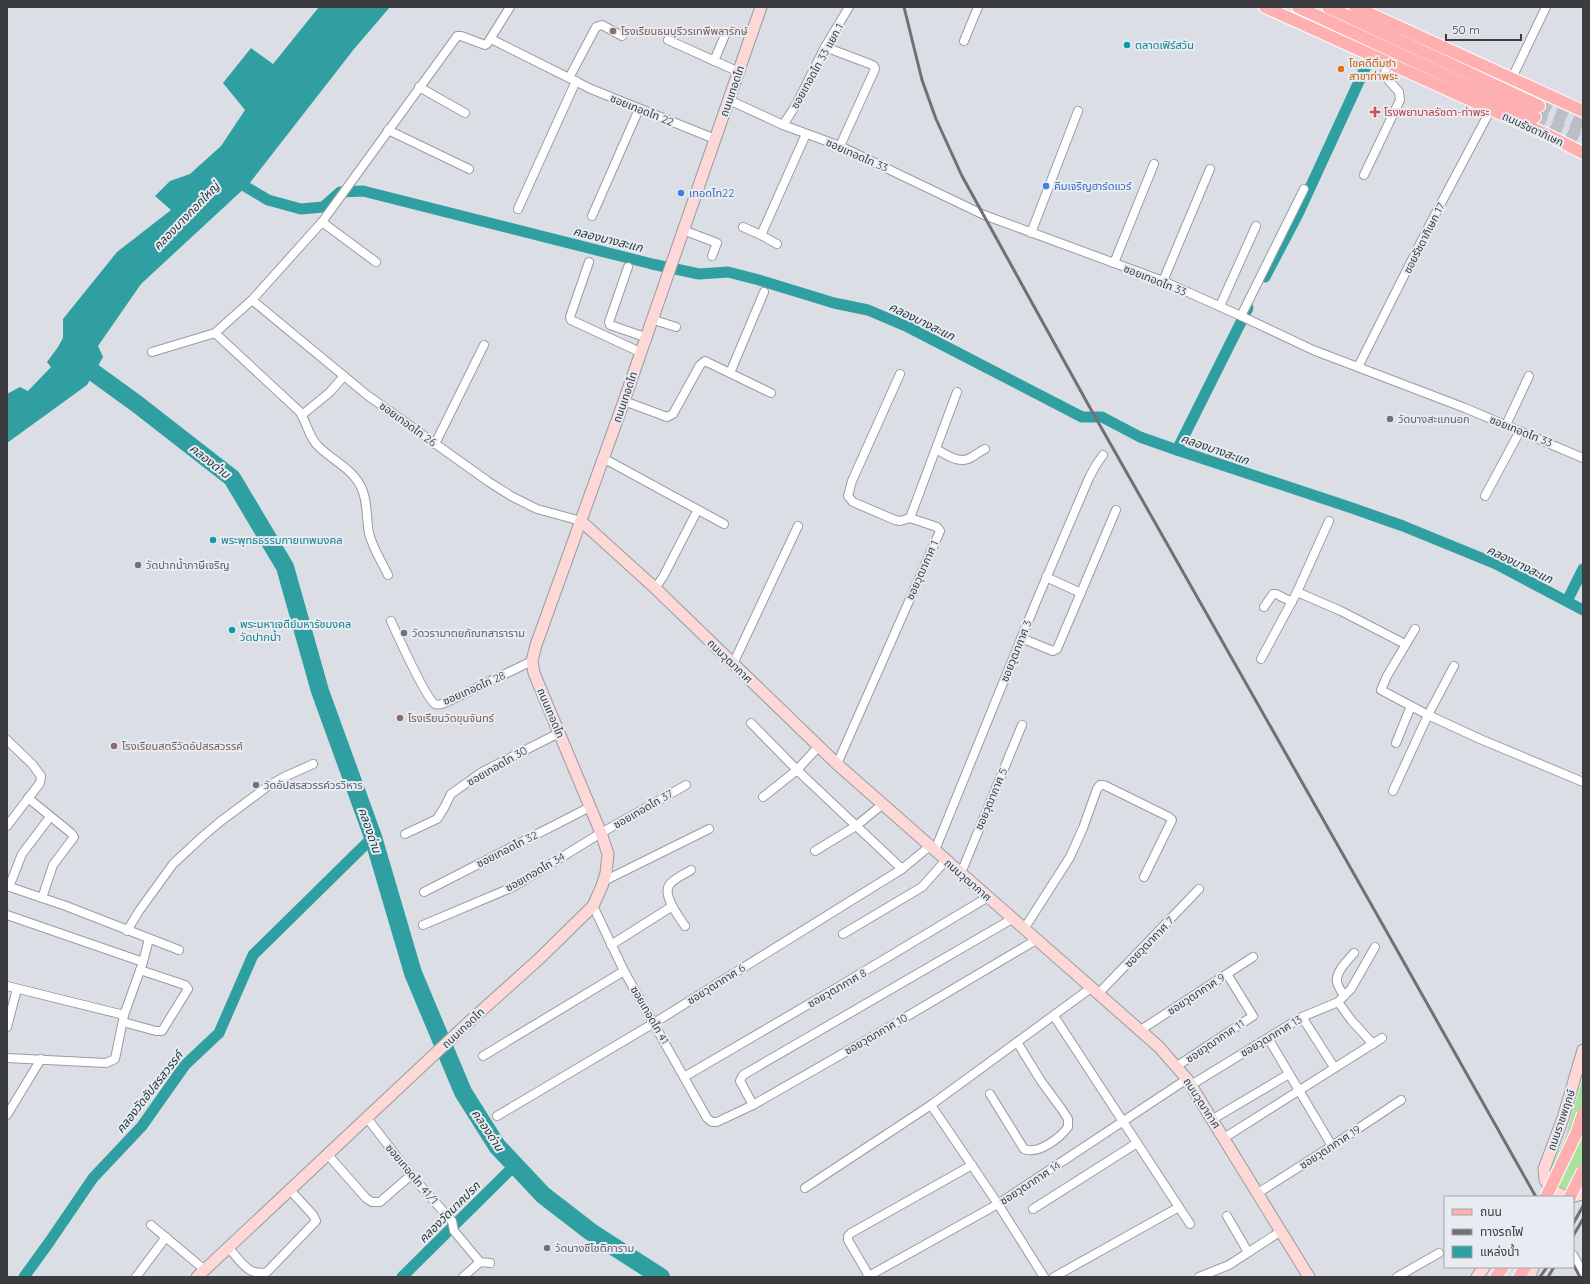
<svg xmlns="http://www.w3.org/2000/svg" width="1590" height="1284" viewBox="0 0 1590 1284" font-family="Quicksand,'Noto Sans Thai',sans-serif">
	<rect width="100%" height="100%" fill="#dbdee5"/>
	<path fill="#abe2a0" d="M1583,1077V1187L1579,1190H1566L1559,1188L1551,1178V1166L1564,1142Z"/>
	<path fill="#309fa1" d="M319,7H390L354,49L249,184L141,284L98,346L103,357L87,385L7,443V394L20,387L28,391L51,367L47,362L58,347L63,338V319L117,252L171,210L155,196L170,181L190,174L221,146L245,110L223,83L251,48L273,64Z"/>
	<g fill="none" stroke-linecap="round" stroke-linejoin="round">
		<g stroke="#309fa1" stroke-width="11">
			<path d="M233,179L268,200L301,209L323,207L340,192L363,191L652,264L699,274L728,272L759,280L834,303L868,310L908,327L1082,417H1102L1140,437L1177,450L1352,508L1403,526L1496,564L1583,610"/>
			<path d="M1265,277L1298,214L1367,64"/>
			<path d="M1177,450L1248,308"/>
			<path d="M1567,601L1583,569"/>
			<path d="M24,1277L50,1241L93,1178L142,1126L185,1065L219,1033L253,955L373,837"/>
			<path d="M402,1277L515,1165"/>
		</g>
		<path stroke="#309fa1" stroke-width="18" d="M75,359L137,404L232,478L285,567L320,691L373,837L413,973L463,1092L497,1146L543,1195L591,1232L661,1277"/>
		<g stroke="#bbbec4" stroke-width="12" stroke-dasharray="12 6" stroke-linecap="butt">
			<path d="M1539,106L1583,126"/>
			<path d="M1535,117L1583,139"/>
		</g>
		<g stroke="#999ca2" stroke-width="10">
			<g id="street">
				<path d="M491,39L591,89L715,139"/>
				<path d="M668,40L739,72"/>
				<path d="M964,41L978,7"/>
				<path d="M825,47L870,64L874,66L875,69L840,146"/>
				<path d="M714,61L725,35"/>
				<path d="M569,78L596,27L602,25L622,36"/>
				<path d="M1512,78L1546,7"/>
				<path d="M419,87L465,113"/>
				<path d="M729,100L783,125L840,146L984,215L1163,281L1241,316L1313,350L1465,408L1583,458"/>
				<path d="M783,125L796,105L825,47L849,7"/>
				<path d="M388,130L469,169"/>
				<path d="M1364,175L1400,100L1399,92L1385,76L1386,62"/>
				<path d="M518,209L576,81"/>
				<path d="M592,216L639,109"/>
				<path d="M322,222L376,262"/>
				<path d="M743,227L761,235L806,134"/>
				<path d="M683,230L717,243L712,256"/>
				<path d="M1031,233L1078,111"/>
				<path d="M761,235L777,244"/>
				<path d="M589,262L570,317L571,320L640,352"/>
				<path d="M1114,263L1154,164"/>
				<path d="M628,267L609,322L610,325L645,337"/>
				<path d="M1163,281L1210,169"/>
				<path d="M252,300L367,395L489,482L511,496L537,509L581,521"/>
				<path d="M1220,306L1256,226"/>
				<path d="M1241,316L1304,189"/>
				<path d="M651,319L676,327"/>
				<path d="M215,333L299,411C307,422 308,436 318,446C332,460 351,468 360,485C368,499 366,518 369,533C372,547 382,562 388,575"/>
				<path d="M152,352L215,333L252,300L322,222L455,39L457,36H461L485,45L487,44L510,7"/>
				<path d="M1358,367L1428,228L1491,109"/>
				<path d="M730,373L764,292"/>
				<path d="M900,374L852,481L848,496L853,502L895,520L900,521L910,518"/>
				<path d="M624,401L667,417L673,414L700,365L705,361L771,393"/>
				<path d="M302,415L330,392L344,376"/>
				<path d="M1506,425L1529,376"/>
				<path d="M435,444L484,345"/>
				<path d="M936,449C947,455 960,465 972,457C977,454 980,451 985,449"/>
				<path d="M603,458L724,524"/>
				<path d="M1485,496L1520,431"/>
				<path d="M1046,577L1081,593"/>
				<path d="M655,588L663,577L695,515"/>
				<path d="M1297,592L1329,521"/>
				<path d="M1264,607L1273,594H1276L1292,602"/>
				<path d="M391,621C397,634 426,699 435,704C439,706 444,703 447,702L532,661"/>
				<path d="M1415,629L1387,676L1381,690L1428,715L1480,739L1583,782"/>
				<path d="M1021,638L1053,651L1057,649L1116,510"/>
				<path d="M1261,659L1297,592L1341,611L1405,644"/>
				<path d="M733,664L798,526"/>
				<path d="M751,723L797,770L902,869"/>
				<path d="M7,740L32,764L41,776L40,783L7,826"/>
				<path d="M1396,743L1411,706"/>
				<path d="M837,764L940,531L937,527L910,518L957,392"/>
				<path d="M1393,791L1428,715L1454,666"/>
				<path d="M763,797L797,770L819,746"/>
				<path d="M28,798L71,833L74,837L53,865L42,898"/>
				<path d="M405,834L437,819L444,808L451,794L482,772L559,733"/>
				<path d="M935,850L1036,602L1089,478L1096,465L1103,455"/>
				<path d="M815,851L856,826L883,804"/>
				<path d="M961,873L1022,725"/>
				<path d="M604,881L709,829"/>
				<path d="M7,886L66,906L179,950"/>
				<path d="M9,887L22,854L50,817"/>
				<path d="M424,892L590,807"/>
				<path d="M593,906L624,971L707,1118L712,1122H717L753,1105L884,1030L1036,940"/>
				<path d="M7,915L143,962"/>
				<path d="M423,925L513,887L601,833L686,785"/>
				<path d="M685,926C679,917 661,894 670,884C675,878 685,874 691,870"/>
				<path d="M1024,929L1070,857L1083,828L1097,789L1100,785H1104L1169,817L1172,820L1144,877"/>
				<path d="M127,931L139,911L173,864L202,837L221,821L268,786L284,777L313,764"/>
				<path d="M843,934L922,887L946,860"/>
				<path d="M611,945L671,907"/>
				<path d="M7,986L124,1015"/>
				<path d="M1098,994L1199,889"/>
				<path d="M1344,996C1342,992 1338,987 1337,982C1335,972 1348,960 1354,953"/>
				<path d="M1338,1002L1352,1021L1373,1044"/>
				<path d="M1054,1016L1190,1224"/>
				<path d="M1302,1017L1334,1067"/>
				<path d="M123,1022L156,1031H162L188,989L185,985L140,970"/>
				<path d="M7,1027L17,989"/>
				<path d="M1139,1031L1253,957"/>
				<path d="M1268,1038L1332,1146"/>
				<path d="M483,1056L624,971"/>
				<path d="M7,1058L106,1063L115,1059L124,1015L143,962L149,939"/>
				<path d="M1177,1066L1253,1016L1227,974"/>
				<path d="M684,1077L833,990L988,897"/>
				<path d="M1191,1085L1302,1017L1338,1002L1351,989L1375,947"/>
				<path d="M990,1094L1024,1149C1038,1155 1060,1138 1068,1127V1119L1063,1111L1041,1081L1017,1042"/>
				<path d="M753,1105L740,1081L743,1075L1012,919"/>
				<path d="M931,1105L998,1204L1044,1277"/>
				<path d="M7,1115L41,1059"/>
				<path d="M497,1116L654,1023L902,869L930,846"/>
				<path d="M367,1118L411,1175L452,1221L454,1231L480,1262L490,1263"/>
				<path d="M1213,1119L1289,1074"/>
				<path d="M1224,1138L1382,1038"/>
				<path d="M328,1155L366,1198L372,1202H380L411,1175"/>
				<path d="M805,1188L931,1105L1091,988"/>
				<path d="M1258,1193L1332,1146L1401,1100"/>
				<path d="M1033,1209L1137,1143"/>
				<path d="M1227,1216L1248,1252"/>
				<path d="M151,1225L205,1270"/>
				<path d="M228,1247C240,1260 248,1277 267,1272L316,1221L313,1215L290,1190"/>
				<path d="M1573,1255L1583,1273"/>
				<path d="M869,1276L848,1240V1236L851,1233L972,1165"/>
				<path d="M136,1277L166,1237"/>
				<path d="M463,1277L480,1262"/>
				<path d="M867,1277L998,1204L1187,1079"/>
				<path d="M1054,1277L1179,1207"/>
				<path d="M1199,1277L1229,1265L1281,1231"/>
				<path d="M1397,1277L1439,1253"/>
			</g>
		</g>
		<g stroke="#999ca2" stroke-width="13">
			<g id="secondary">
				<path d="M581,521L655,588L837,764L1159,1047L1187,1079L1309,1277"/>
				<path d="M1583,1050L1563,1118L1544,1169L1545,1180L1552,1190L1562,1195L1571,1197L1583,1194"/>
				<path d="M197,1277L471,1020L539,959L593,906L602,886L606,873L608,854L601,833L534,673L532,661L536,645L624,401L761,7"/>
				<path d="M1477,1277L1484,1267"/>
				<path d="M1530,1277L1533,1267"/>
			</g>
		</g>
		<g stroke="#fff" stroke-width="14">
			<g id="primary">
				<path d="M1265,7L1550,136L1583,153"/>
				<path d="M1298,7L1535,117"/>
				<path d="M1328,7L1539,106"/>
				<path d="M1355,7L1583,111"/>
				<path d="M1496,1277L1503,1267"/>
				<path d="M1519,1277L1525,1267"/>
			</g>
		</g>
		<use href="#street" stroke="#fff" stroke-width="8"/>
		<use href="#secondary" stroke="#fed8d7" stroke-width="11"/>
		<use href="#primary" stroke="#fdb0af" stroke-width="12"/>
		<g stroke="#6f7175" stroke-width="3">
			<path d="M904,7L922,80L936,119L962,176L1089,406L1384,927L1536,1197"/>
			<path d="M1573,1224L1583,1206"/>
			<path d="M1573,1236L1583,1219"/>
			<path d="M1573,1264L1580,1277"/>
			<path d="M1540,1277L1547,1267"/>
			<path d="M1548,1277L1554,1267"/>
		</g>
		<g stroke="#fff" stroke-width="14" stroke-linecap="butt">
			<g id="primary-bridge">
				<path d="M1546,1197L1577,1132L1583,1114"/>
				<path d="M1570,1197L1583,1171"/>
			</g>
		</g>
		<use href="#primary-bridge" stroke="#fdb0af" stroke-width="12"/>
	</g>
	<g fill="#8d6e63" stroke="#e8ebf2" stroke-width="1.5">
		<circle cx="613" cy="31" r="4"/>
		<circle cx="400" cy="718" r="4"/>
		<circle cx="114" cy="746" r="4"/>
	</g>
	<g fill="#0f9aa8" stroke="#e8ebf2" stroke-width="1.5">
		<circle cx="1127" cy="45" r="4"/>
		<circle cx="213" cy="540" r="4"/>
		<circle cx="232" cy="630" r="4"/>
	</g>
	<circle fill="#e8710a" stroke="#e8ebf2" stroke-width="1.5" cx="1341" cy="69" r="4"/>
	<path fill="#e0444e" stroke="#e8ebf2" stroke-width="1.5" d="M1373 106h4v4h4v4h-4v4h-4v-4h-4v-4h4z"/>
	<g fill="#3f7fe0" stroke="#e8ebf2" stroke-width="1.5">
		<circle cx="1046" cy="186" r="4"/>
		<circle cx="681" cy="193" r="4"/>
	</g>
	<g fill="#6b7280" stroke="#e8ebf2" stroke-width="1.5">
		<circle cx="1390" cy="419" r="4"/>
		<circle cx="138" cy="565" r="4"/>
		<circle cx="404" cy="633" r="4"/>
		<circle cx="256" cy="785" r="4"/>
		<circle cx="547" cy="1248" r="4"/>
	</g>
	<g text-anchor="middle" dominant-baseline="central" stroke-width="4" stroke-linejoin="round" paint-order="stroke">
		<g font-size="11" fill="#785e54" stroke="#e8ebf2" text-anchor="start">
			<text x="621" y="31">โรงเรียนธนบุรีวรเทพีพลารักษ์</text>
			<text x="408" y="718">โรงเรียนวัดขุนจันทร์</text>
			<text x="122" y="746">โรงเรียนสตรีวัดอัปสรสวรรค์</text>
		</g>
		<g font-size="11" fill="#0d838f" stroke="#e8ebf2" text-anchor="start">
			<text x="1135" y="45">ตลาดเฟิร์สวัน</text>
			<text x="221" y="540">พระพุทธธรรมกายเทพมงคล</text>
			<text x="240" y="624">พระมหาเจดีย์มหารัชมงคล<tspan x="240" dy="13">วัดปากน้ำ</tspan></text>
		</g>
		<g font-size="11" fill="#c56008" stroke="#e8ebf2" text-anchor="start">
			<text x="1349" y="63">โชคดีติ่มซำ<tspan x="1349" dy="13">สาขาท่าพระ</tspan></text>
		</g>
		<g font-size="11" fill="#3b3c3f" stroke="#e8ebf2">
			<text transform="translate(817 66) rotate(-61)">ซอยเทอดไท 33 แยก 1</text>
			<text transform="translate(732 91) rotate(-71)">ถนนเทอดไท</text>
			<text transform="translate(642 110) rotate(22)">ซอยเทอดไท 22</text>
			<text transform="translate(1533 129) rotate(25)">ถนนรัชดาภิเษก</text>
			<text transform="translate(857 155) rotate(24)">ซอยเทอดไท 33</text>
			<text transform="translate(1424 238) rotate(-63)">ซอยรัชดาภิเษก 17</text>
			<text transform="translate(1155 280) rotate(22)">ซอยเทอดไท 33</text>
			<text transform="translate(625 397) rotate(-71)">ถนนเทอดไท</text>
			<text transform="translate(408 424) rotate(36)">ซอยเทอดไท 26</text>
			<text transform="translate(1521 431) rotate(22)">ซอยเทอดไท 33</text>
			<text transform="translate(922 570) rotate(-66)">ซอยวุฒากาศ 1</text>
			<text transform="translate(1016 651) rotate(-68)">ซอยวุฒากาศ 3</text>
			<text transform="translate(730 661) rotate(44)">ถนนวุฒากาศ</text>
			<text transform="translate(474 688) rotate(-24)">ซอยเทอดไท 28</text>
			<text transform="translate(551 713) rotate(67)">ถนนเทอดไท</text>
			<text transform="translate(497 766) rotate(-30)">ซอยเทอดไท 30</text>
			<text transform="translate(991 799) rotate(-67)">ซอยวุฒากาศ 5</text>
			<text transform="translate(643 809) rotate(-30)">ซอยเทอดไท 37</text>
			<text transform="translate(507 849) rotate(-27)">ซอยเทอดไท 32</text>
			<text transform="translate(535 872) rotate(-30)">ซอยเทอดไท 34</text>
			<text transform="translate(968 880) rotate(41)">ถนนวุฒากาศ</text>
			<text transform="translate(1149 942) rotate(-46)">ซอยวุฒากาศ 7</text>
			<text transform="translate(716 984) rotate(-32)">ซอยวุฒากาศ 6</text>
			<text transform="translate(837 988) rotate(-30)">ซอยวุฒากาศ 8</text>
			<text transform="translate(1196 994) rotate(-33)">ซอยวุฒากาศ 9</text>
			<text transform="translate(650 1015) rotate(60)">ซอยเทอดไท 41</text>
			<text transform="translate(463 1028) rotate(-43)">ถนนเทอดไท</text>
			<text transform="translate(876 1034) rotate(-30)">ซอยวุฒากาศ 10</text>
			<text transform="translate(1271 1036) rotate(-31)">ซอยวุฒากาศ 13</text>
			<text transform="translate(1215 1041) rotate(-34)">ซอยวุฒากาศ 11</text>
			<text transform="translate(1202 1103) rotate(57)">ถนนวุฒากาศ</text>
			<text transform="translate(1561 1120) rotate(-71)">ถนนราชพฤกษ์</text>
			<text transform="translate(1330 1147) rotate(-33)">ซอยวุฒากาศ 19</text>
			<text transform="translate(412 1174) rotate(50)">ซอยเทอดไท 41/1</text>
			<text transform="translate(1030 1183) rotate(-33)">ซอยวุฒากาศ 14</text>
		</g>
		<g font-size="11" fill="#be3a42" stroke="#e8ebf2" text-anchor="start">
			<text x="1384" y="112">โรงพยาบาลรัชดา-ท่าพระ</text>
		</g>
		<g font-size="11" fill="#366cbe" stroke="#e8ebf2" text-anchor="start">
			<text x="1054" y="186">คิมเจริญฮาร์ดแวร์</text>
			<text x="689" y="193">เทอดไท22</text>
		</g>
		<g font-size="11" fill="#5b616d" stroke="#e8ebf2" text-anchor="start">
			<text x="1398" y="419">วัดบางสะแกนอก</text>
			<text x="146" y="565">วัดปากน้ำภาษีเจริญ</text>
			<text x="412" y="633">วัดวรามาตยภัณฑสาราราม</text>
			<text x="264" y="785">วัดอัปสรสวรรค์วรวิหาร</text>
			<text x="555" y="1248">วัดนางชีโชติการาม</text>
		</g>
		<g font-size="12" font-style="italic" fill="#1e3637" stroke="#e8ebf2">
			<text transform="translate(186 216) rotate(-46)">คลองบางกอกใหญ่</text>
			<text transform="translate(608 239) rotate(14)">คลองบางสะแก</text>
			<text transform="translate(922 321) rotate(26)">คลองบางสะแก</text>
			<text transform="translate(1215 449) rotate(19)">คลองบางสะแก</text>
			<text transform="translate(210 461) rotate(38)">คลองด่าน</text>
			<text transform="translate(1520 564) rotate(26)">คลองบางสะแก</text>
			<text transform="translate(370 830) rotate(71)">คลองด่าน</text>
			<text transform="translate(149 1092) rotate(-52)">คลองวัดอัปสรสวรรค์</text>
			<text transform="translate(488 1130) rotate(56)">คลองด่าน</text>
			<text transform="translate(449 1212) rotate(-45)">คลองวัดนาคปรก</text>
		</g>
	</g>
	<rect width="1590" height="1284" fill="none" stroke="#3b3c3f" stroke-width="16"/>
	<rect x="1444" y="1196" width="130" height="72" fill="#e8ebf2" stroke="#a3a5aa"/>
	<rect x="1452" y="1209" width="20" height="6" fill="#fdb0af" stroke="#a3a5aa"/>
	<text x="1480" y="1216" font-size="12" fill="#3b3c3f">ถนน</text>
	<rect x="1452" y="1229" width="20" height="6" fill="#6f7175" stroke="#a3a5aa"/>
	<text x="1480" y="1236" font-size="12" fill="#3b3c3f">ทางรถไฟ</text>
	<rect x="1452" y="1246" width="20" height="12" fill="#309fa1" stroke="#a3a5aa"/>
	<text x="1480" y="1256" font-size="12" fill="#3b3c3f">แหล่งน้ำ</text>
	<path d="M1446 34v6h75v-6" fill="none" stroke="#3b3c3f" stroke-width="2"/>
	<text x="1452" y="34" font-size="12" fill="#3b3c3f" stroke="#e8ebf2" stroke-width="3" paint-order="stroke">50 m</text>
</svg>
